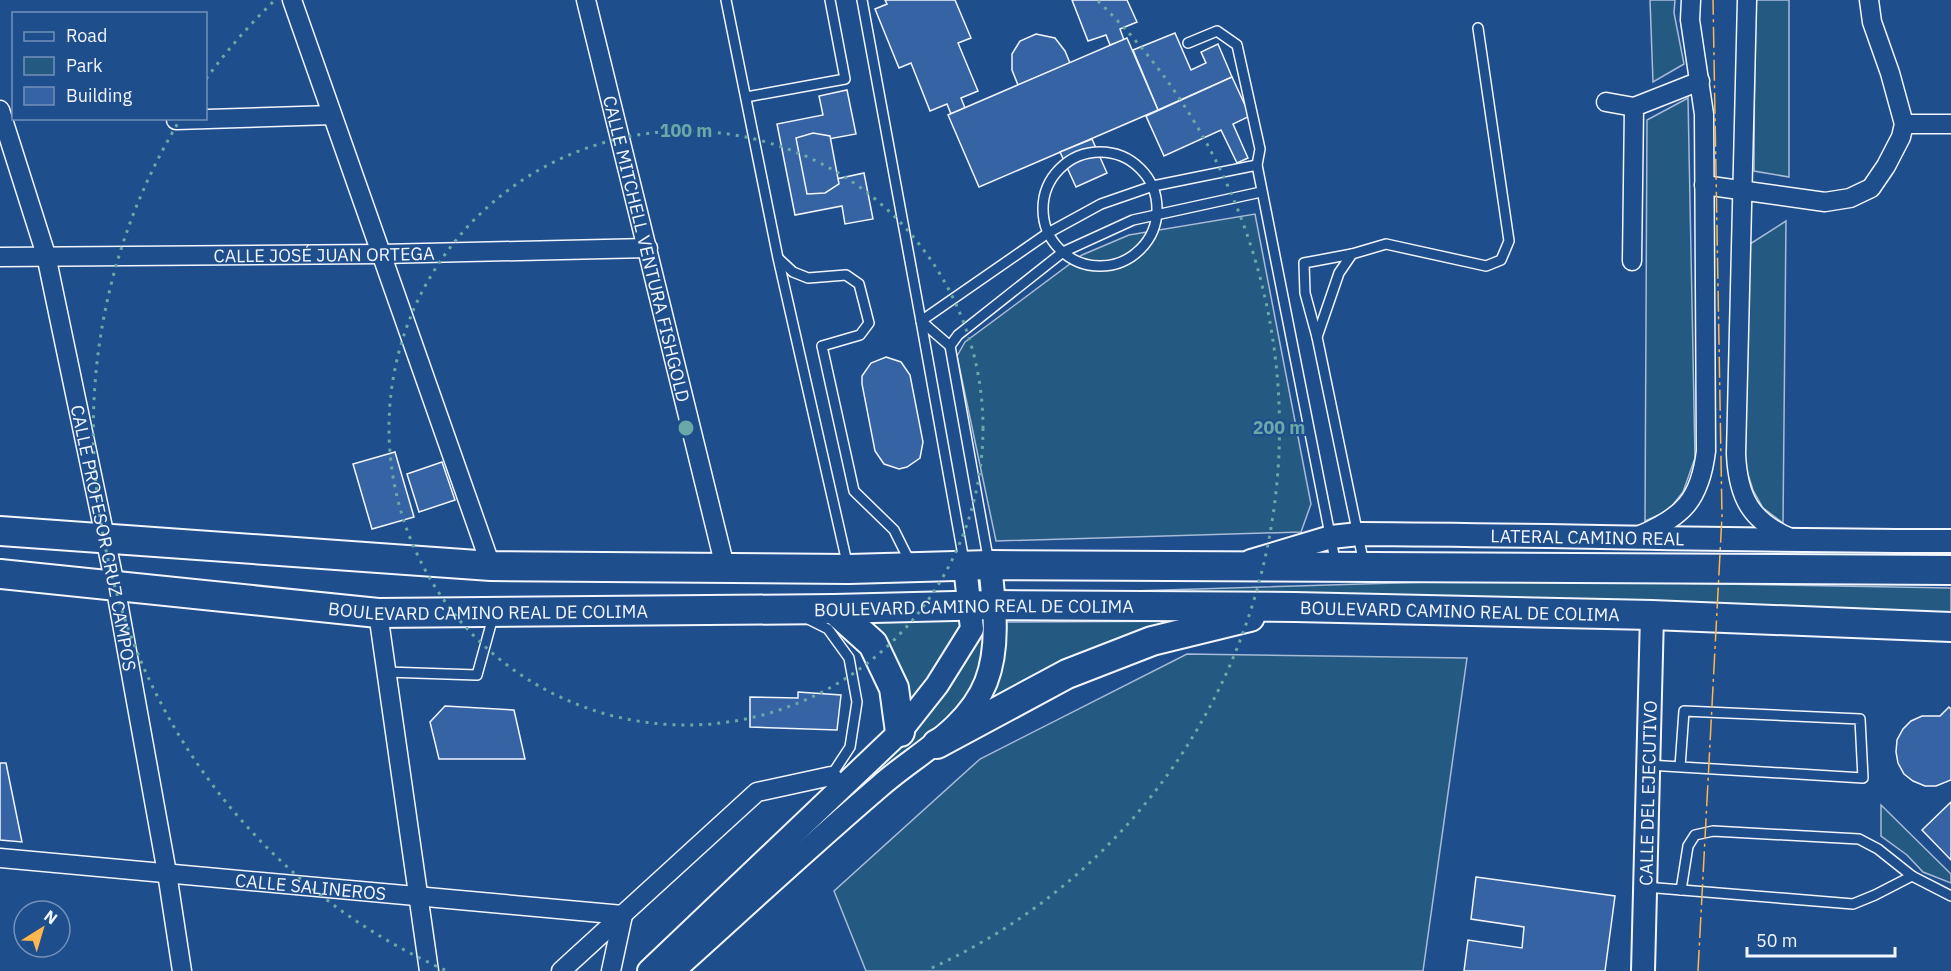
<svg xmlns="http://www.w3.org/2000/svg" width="1951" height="971" viewBox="0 0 1951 971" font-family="'IBM Plex Sans',sans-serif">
	<rect width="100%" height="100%" fill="#1f4e8c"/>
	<g fill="#245a82" stroke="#a8bbd7" stroke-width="1.5">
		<path d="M1650,0H1675L1674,13L1684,64L1653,82Z"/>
		<path d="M1755,0H1789V177L1754,171Z"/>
		<path d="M1688,98L1695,458L1683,492L1668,511L1645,521L1647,120Z"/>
		<path d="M1255,214L1311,504L1301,532L996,541L957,356L965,342L1082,255L1129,235Z"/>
		<path d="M1786,221L1783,523L1763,508L1753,490L1745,465L1750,244Z"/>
		<path d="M1497,580L1951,588V615L1031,594Z"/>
		<path d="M965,620L929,682L905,712L863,621Z"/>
		<path d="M1213,621L978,709L1002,622Z"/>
		<path d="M985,635L980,675L961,707L855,799L849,792L976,636Z"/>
		<path d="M1187,654L1467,658L1423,971H866L834,891L980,759Z"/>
		<path d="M1881,805L1951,874V883L1923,872L1907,855L1881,836Z"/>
	</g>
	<g fill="#3563a3" stroke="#f2f6ff" stroke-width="1.5">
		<path d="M885,0H955L971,38L958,43L978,91L961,98L965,108L951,114L947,104L930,111L911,63L899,68L875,9L887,4Z"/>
		<path d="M1072,0H1127L1137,22L1120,29L1124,40L1110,45L1106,35L1088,41Z"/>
		<path d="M1175,33L1191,70L1206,63L1201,52L1218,44L1232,77L1158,110L1133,50Z"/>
		<path d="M1036,34L1055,38L1065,51L1070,63L1018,85L1012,70V54L1020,41Z"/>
		<path d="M1127,38L1158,110L979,187L948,115Z"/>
		<path d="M1232,77L1250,116L1233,124L1248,158L1237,163L1221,130L1164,156L1146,116Z"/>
		<path d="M847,90L856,134L828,139L836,179L864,173L873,219L845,224L842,206L795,215L777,124L823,115L819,96Z"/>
		<path d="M813,133L830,136L839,184L825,193L807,194L796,138Z"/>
		<path d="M1092,139L1107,173L1076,187L1060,152Z"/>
		<path d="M886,357L901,362L910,375L923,442L920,458L907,467L899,469L884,464L875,451L862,384V376L871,363Z"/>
		<path d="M395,452L414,517L372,529L353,464Z"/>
		<path d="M442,462L455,500L419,512L407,474Z"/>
		<path d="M798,692L841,695L837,730L750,727V697L798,698Z"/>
		<path d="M445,706L514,710L525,759H439L430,722Z"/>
		<path d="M1949,707L1951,709V780L1936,786H1925L1913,781L1904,774L1898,763L1896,752L1897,740L1903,729L1911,721L1922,716H1940Z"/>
		<path d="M0,763H6L22,842L0,840Z"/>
		<path d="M1951,802V860L1922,830Z"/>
		<path d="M1476,877L1615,896L1605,971H1464L1468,940L1522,948L1524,927L1471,919Z"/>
	</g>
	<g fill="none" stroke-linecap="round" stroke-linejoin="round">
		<g stroke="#f2f6ff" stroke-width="12">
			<g id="service">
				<path d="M726,0L778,258L848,567"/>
				<path d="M862,0L921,321L950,346"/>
				<path d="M1188,43L1217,31L1237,45L1260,149L1257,165"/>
				<path d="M746,97L845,79L830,0"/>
				<circle cx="1100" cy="209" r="57"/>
				<path d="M779,259L793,272L808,278L846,275L859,284L869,323L860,335L822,346L854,491L894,530L910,562"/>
				<path d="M1317,337L1305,293L1304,263L1352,254"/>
				<path d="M964,561L921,321L1048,233L1101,204L1153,186L1257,165L1336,565"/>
				<path d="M989,563L950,346L958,335L1063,252L1133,220L1261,192"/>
				<path d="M1364,564L1317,337L1339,273L1352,254L1386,244L1486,266L1501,260L1509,241L1478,28"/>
				<path d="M808,619L828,629L849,658L857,702L850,747L831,776"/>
				<path d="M386,672L477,675L493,617"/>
				<path d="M1648,765L1863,778L1860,719L1684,711L1680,767"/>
				<path d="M1645,887L1853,904L1875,895L1912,876"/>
				<path d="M1681,890L1688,846L1695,835L1713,831L1859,839L1878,849L1912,876L1951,896"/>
			</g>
		</g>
		<g stroke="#f2f6ff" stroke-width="21">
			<g id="minor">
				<path d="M292,0L491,566"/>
				<path id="s1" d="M586,0L725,567"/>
				<path d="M1747,0L1736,454C1738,498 1751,522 1793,539"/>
				<path d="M1606,102L1634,107"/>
				<path id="s2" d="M0,110L46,255L115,585L167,873L182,971"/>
				<path d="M176,120L332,115"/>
				<path d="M1904,124H1951"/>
				<path d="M1704,185L1825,202L1850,198L1871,188L1886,166L1901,137L1904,124L1890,73L1872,22L1869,0"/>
				<path id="s3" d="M0,257L381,254L648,248"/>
				<path d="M1632,261L1634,107L1700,81"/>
				<path d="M1638,536C1683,517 1700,500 1706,451L1704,114L1690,20L1691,0"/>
				<path d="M378,613L429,971"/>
				<path id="s4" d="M0,858L623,915L611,971"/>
				<path d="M561,971L757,792L831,776L842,788"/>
			</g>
		</g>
		<g stroke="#f2f6ff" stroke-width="26">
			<g id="tertiary">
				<path id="s5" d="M1251,561L1331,537L1359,534C1556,535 1754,541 1951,541"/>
				<path d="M649,971L900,732L937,685L972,629L965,566"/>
				<path d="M673,971C742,909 810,846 880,786C916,754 967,730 986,682C1000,646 994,603 990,565"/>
				<path id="s6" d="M1643,971L1652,615"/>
			</g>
		</g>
		<g stroke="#f2f6ff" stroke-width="32">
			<g id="primary">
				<path d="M0,531L491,566L849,569L990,565L1951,570"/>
				<path id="s7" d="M0,574L378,613L834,609L994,605L1295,607L1652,615L1951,627"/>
				<path d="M834,609L873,644L894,688L900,732"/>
				<path d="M937,744L1067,674L1152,641L1250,617"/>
			</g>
		</g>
		<use href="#service" stroke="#1f4e8c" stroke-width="9"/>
		<use href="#minor" stroke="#1f4e8c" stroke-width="18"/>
		<use href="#tertiary" stroke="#1f4e8c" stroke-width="22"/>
		<use href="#primary" stroke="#1f4e8c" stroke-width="28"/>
		<path stroke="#ffb74d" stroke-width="1.5" stroke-dasharray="21 4.5 3 4.5" stroke-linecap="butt" d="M1698,971L1722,516L1713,0"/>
	</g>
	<g fill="none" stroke="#6aa9a8" stroke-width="3" stroke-dasharray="3 6">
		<circle cx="686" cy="428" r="297"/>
		<path d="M445 970A593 593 0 0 1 178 123M206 79A593 593 0 0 1 274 1M1098 1A593 593 0 0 1 927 970"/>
	</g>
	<g text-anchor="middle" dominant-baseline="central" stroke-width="4.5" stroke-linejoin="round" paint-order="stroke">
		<g font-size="18" fill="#f2f6ff" stroke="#1f4e8c">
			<text stroke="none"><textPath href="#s1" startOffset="256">CALLE MITCHELL VENTURA FISHGOLD</textPath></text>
			<text stroke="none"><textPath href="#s3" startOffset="324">CALLE JOSÉ JUAN ORTEGA</textPath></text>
			<text stroke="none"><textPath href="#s5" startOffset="340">LATERAL CAMINO REAL</textPath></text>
			<text stroke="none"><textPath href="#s2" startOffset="441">CALLE PROFESOR CRUZ CAMPOS</textPath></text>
			<text stroke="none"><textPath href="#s7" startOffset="976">BOULEVARD CAMINO REAL DE COLIMA</textPath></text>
			<text stroke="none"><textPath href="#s7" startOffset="490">BOULEVARD CAMINO REAL DE COLIMA</textPath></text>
			<text stroke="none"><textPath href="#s7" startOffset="1462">BOULEVARD CAMINO REAL DE COLIMA</textPath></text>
			<text stroke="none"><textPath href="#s6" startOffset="178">CALLE DEL EJECUTIVO</textPath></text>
			<text stroke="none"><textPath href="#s4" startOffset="312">CALLE SALINEROS</textPath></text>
		</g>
	</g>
	<circle cx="686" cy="428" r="9" fill="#6aa9a8" stroke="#1f4e8c" stroke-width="3"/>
	<g font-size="18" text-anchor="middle" font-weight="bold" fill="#6aa9a8" stroke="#1f4e8c" stroke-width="4.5" stroke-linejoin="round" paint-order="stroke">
		<text x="686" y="137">100 m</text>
		<text x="1279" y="434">200 m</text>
	</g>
	<rect x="12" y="12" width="195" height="108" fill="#1f4e8c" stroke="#7391ba" stroke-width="1.5"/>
	<rect x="24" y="32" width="30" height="9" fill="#1f4e8c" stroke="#7391ba" stroke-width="1.5"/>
	<text x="66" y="42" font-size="18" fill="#f2f6ff">Road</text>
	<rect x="24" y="57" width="30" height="18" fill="#245a82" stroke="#7391ba" stroke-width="1.5"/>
	<text x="66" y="72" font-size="18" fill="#f2f6ff">Park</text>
	<rect x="24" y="87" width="30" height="18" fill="#3563a3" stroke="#7391ba" stroke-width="1.5"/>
	<text x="66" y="102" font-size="18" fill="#f2f6ff">Building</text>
	<g transform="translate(42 929) rotate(37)"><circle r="28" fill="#1f4e8c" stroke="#7391ba" stroke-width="1.5"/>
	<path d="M0-4.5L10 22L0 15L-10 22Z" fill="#ffb74d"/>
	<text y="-9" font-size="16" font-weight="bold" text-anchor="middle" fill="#f2f6ff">N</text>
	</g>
	<path d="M1747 947v9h148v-9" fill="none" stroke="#f2f6ff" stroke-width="3"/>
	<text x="1756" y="947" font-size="18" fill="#f2f6ff" stroke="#1f4e8c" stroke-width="4.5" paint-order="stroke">50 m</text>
</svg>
